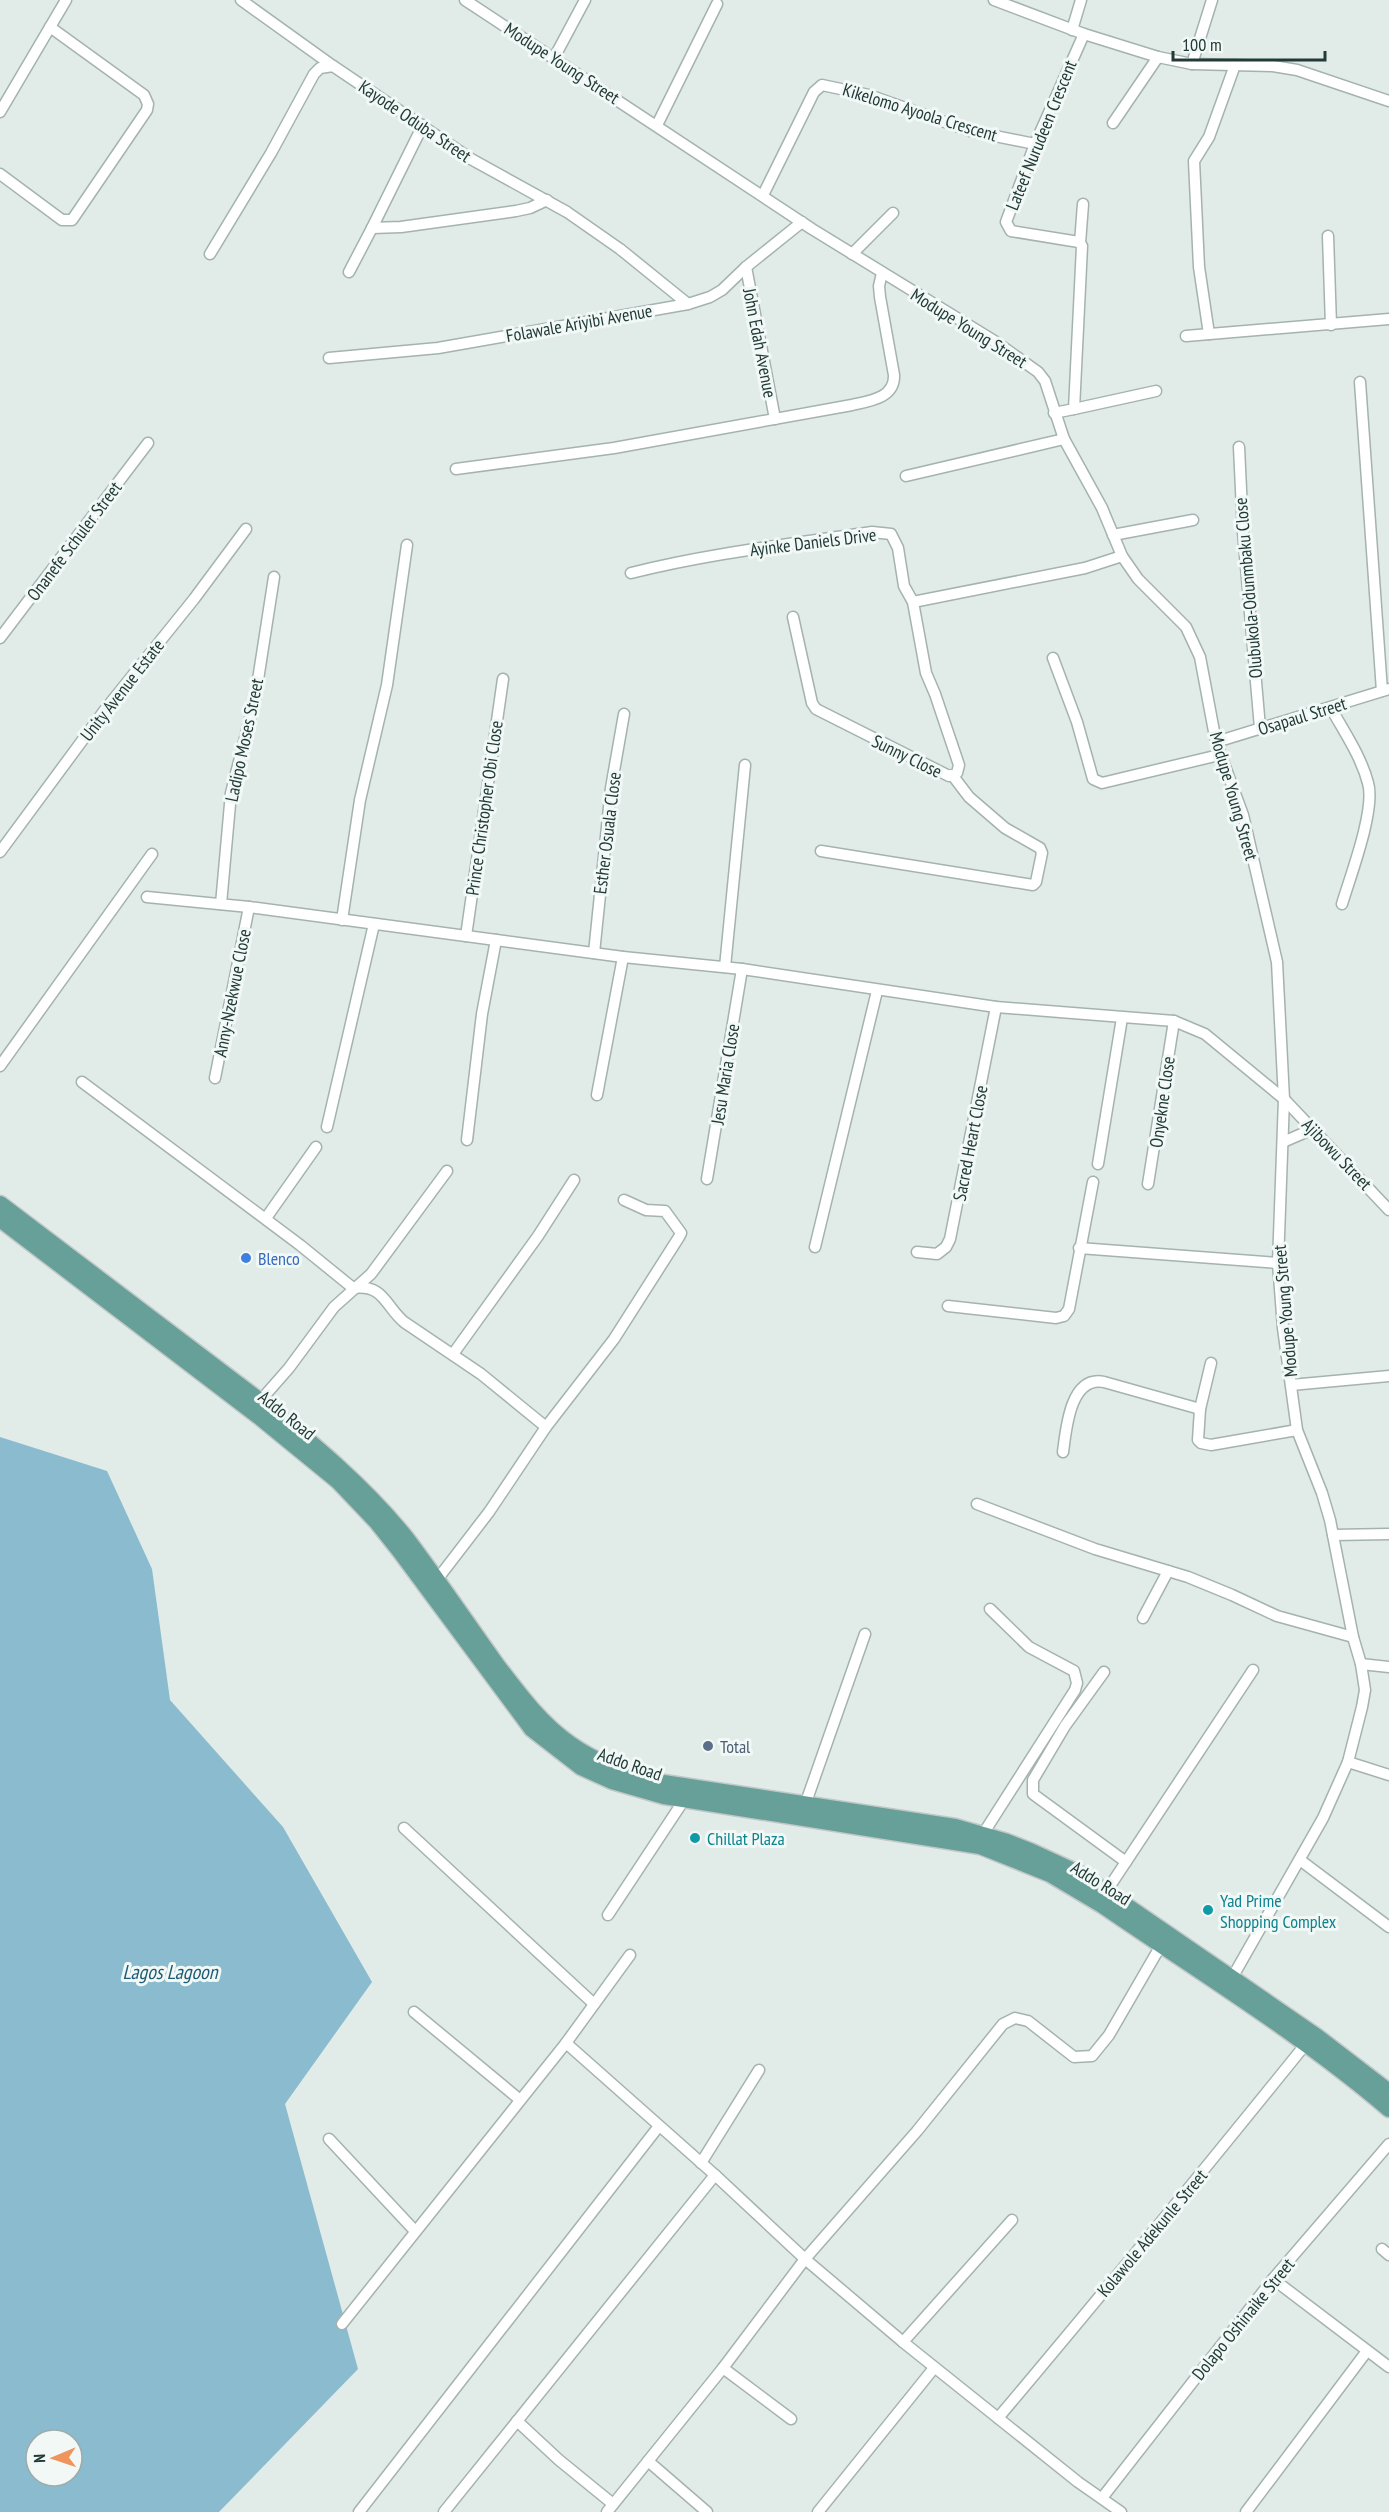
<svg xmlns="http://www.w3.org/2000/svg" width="1389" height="2512" viewBox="0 0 1389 2512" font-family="'PT Sans Narrow',sans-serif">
	<rect width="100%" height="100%" fill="#e1ebe8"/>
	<path fill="#8abbcf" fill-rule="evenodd" d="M0,1437L107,1471L152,1569L170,1700L283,1827L372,1982L285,2104L358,2369L219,2512H0ZM36,2440H72V2476H36Z"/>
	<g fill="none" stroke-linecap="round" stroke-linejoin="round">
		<g stroke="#a4b3b0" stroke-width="13">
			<g id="street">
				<path d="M241,0L333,66"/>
				<path d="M465,0L812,229L996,342L1038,372L1045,381L1064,439L1102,508L1122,556L1138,579L1186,627L1200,657L1216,742L1243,815L1277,962L1284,1099L1278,1263L1283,1328L1297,1430L1322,1493L1330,1520L1353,1637L1361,1664L1365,1690L1362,1707L1348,1762L1323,1818L1232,1978"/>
				<path d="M994,0L1084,34L1158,57L1192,64L1273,66L1297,70L1389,101"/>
				<path d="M1072,30L1081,0"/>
				<path d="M554,58L585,0"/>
				<path d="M1192,64L1212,0"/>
				<path d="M0,112L66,0"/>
				<path d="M1113,123L1158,57"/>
				<path d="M423,125L372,228L401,227L516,211L530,208L547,200"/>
				<path d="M657,125L717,4"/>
				<path d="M0,174L62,220H72L147,110L148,104L144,95L50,27"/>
				<path d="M763,195L814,92L822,85L869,95L970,131L1035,144"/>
				<path d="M1328,236L1331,325"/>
				<path d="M1080,243L1083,204"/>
				<path d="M210,254L271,153L314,74L320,68L333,66L471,159L567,212L620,249L688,304"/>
				<path d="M852,254L893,213"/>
				<path d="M746,267L775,419"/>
				<path d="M349,272L372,228"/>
				<path d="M1209,334L1199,267L1194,161L1209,137L1235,65"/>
				<path d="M1186,336L1389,319"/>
				<path d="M329,358L438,348L688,304L710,297L722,290L746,267L802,222"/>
				<path d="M1360,382L1382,691"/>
				<path d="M1074,409L1156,391"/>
				<path d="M1054,413L1074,409L1082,246L1079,242L1011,231L1006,222L1035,144L1084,34"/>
				<path d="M1239,447L1243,532L1260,728"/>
				<path d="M456,469L614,448L852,405C870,401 895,398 894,375L880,297L879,286L882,273"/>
				<path d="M906,476L1064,439"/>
				<path d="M1113,535L1193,520"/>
				<path d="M631,573C710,553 792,544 872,532L891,534L898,548L904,586L913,602L926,673L935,694L959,765L957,773L949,776L816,709L812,703L793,617"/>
				<path d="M913,602L1085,568L1122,556"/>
				<path d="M0,638L148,443"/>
				<path d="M1053,658L1077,722L1093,779L1102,783L1219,755"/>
				<path d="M1331,708C1344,732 1361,756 1368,783C1376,809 1350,877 1342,904"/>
				<path d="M1216,742L1389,689"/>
				<path d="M821,851L1033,885L1036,882L1042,853L1040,848L1005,828L969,797L953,776"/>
				<path d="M0,852L104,711L194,599L246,529"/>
				<path d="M147,897L249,907L623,957L742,969L996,1007L1174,1021L1205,1034L1284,1099L1389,1210"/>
				<path d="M221,904L231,793L255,699L274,577"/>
				<path d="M342,920L360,800L387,685L407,545"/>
				<path d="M466,936L503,679"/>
				<path d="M594,953L611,788L624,714"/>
				<path d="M725,967L745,765"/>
				<path d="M0,1066L152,854"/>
				<path d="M215,1078L249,907"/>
				<path d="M82,1082L300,1245L353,1288C384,1284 385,1306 404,1322L481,1374L546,1427"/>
				<path d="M597,1095L623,957"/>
				<path d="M327,1127L374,924"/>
				<path d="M467,1140L482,1014L496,940"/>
				<path d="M1283,1142L1313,1129"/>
				<path d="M1098,1164L1122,1018"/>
				<path d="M707,1179L742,969"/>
				<path d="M1148,1184L1174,1021"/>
				<path d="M266,1218L316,1147"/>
				<path d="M815,1247L877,991"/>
				<path d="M1079,1248L1278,1263"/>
				<path d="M917,1252L937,1254L946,1247L950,1239L996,1007"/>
				<path d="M948,1306L1056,1318L1064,1316L1069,1309L1093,1182"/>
				<path d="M453,1354L538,1236L574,1180"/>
				<path d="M1211,1363L1200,1409L1198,1440L1201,1443L1211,1445L1297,1430"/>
				<path d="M1291,1385L1389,1376"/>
				<path d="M260,1401L289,1368L334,1307L371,1274L447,1171"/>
				<path d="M1063,1452C1066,1430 1070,1375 1104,1382L1200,1409"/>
				<path d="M977,1504L1095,1549L1188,1577L1232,1595L1277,1616L1353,1637"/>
				<path d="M1333,1535L1389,1534"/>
				<path d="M436,1581L489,1512L546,1427L614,1339L679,1237L681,1233L665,1211L646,1210L624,1200"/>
				<path d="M1143,1618L1168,1571"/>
				<path d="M1361,1664L1389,1667"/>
				<path d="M1104,1672L1065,1726L1033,1780V1794L1126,1862"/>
				<path d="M1348,1762L1389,1775"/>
				<path d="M805,1805L865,1634"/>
				<path d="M404,1828L594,2004"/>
				<path d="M983,1834L1075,1690L1077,1683L1074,1671L1029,1647L990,1609"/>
				<path d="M1300,1860L1389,1927"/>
				<path d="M1106,1892L1253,1670"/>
				<path d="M608,1915L684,1800"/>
				<path d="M414,2012L519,2099"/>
				<path d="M566,2043L630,1955"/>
				<path d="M329,2139L415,2231"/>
				<path d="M701,2163L759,2070"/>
				<path d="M1012,2220L903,2342L1078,2482L1121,2512"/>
				<path d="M1382,2249L1389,2255"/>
				<path d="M1273,2279L1389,2367"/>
				<path d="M342,2324L566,2043L715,2175L805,2259L903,2342"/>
				<path d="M723,2368L791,2419"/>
				<path d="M998,2418C1102,2295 1204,2170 1305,2045"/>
				<path d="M517,2421L559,2460L613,2504"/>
				<path d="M648,2461L707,2512"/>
				<path d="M1102,2498L1273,2279L1389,2144"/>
				<path d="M359,2512L659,2126"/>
				<path d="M444,2512L715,2175"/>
				<path d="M607,2512L723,2368L805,2259L917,2131L1003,2024L1015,2018L1028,2021L1074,2057L1092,2056L1109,2035L1164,1940"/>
				<path d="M818,2512L934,2368"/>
				<path d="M1246,2512L1367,2351"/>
			</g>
		</g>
		<g stroke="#c1c8c7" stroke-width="19">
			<g id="primary">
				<path d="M0,1204L260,1401C312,1443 364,1486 406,1538C437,1579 466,1622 496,1664C518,1693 540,1723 570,1744C597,1763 626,1773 657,1782L955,1827L1007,1842L1030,1851L1080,1874L1316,2036L1389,2092"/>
				<path d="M0,1219L261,1418L338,1481L377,1522L400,1551L532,1729L581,1767L612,1781L664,1796L980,1846L1050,1874L1102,1905C1198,1971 1300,2033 1389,2109"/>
			</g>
		</g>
		<use href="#street" stroke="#fff" stroke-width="10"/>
		<use href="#primary" stroke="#66a099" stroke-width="16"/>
	</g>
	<circle fill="#3f7fe0" stroke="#f1f8f5" stroke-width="2" cx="246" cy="1258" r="6"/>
	<circle fill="#5c6f8a" stroke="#f1f8f5" stroke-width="2" cx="708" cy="1746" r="6"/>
	<g fill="#0f9aa8" stroke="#f1f8f5" stroke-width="2">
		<circle cx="695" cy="1838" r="6"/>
		<circle cx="1208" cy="1910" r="6"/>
	</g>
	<g text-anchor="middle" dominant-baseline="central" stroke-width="6" stroke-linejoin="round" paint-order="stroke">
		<g font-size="18" fill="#223b38" stroke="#f1f8f5">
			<text transform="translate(562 63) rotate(33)">Modupe Young Street</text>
			<text transform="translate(920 112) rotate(17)">Kikelomo Ayoola Crescent</text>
			<text transform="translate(415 121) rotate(34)">Kayode Oduba Street</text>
			<text transform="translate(1041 135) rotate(-68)">Lateef Nurudeen Crescent</text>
			<text transform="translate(579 323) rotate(-10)">Folawale Ariyibi Avenue</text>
			<text transform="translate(969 328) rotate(32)">Modupe Young Street</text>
			<text transform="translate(760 343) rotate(79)">John Edah Avenue</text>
			<text transform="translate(74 541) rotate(-53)">Onanefe Schuler Street</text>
			<text transform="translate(813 542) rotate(-7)">Ayinke Daniels Drive</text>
			<text transform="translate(1248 588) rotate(-95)">Olubukola-Odunmbaku Close</text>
			<text transform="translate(122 690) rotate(-52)">Unity Avenue Estate</text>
			<text transform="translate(1302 716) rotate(-17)">Osapaul Street</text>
			<text transform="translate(244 740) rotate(-78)">Ladipo Moses Street</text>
			<text transform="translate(907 756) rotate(26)">Sunny Close</text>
			<text transform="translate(1234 796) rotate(74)">Modupe Young Street</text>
			<text transform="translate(484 808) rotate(-82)">Prince Christopher Obi Close</text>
			<text transform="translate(607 833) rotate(-83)">Esther Osuala Close</text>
			<text transform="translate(232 993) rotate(-79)">Anny-Nzekwue Close</text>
			<text transform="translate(725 1074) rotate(-81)">Jesu Maria Close</text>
			<text transform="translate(1162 1102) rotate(-82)">Onyekne Close</text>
			<text transform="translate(970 1143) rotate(-79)">Sacred Heart Close</text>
			<text transform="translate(1337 1154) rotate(46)">Ajibowu Street</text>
			<text transform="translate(1285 1311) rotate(-95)">Modupe Young Street</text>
			<text transform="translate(287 1415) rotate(39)">Addo Road</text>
			<text transform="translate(630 1764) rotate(19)">Addo Road</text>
			<text transform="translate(1101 1883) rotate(32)">Addo Road</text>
			<text transform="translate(1152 2233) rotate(-50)">Kolawole Adekunle Street</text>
			<text transform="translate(1243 2319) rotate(-51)">Dolapo Oshinaike Street</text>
		</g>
		<g font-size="18" fill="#366cbe" stroke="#f1f8f5" text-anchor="start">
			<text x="258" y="1258">Blenco</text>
		</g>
		<g font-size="18" fill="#4e5e75" stroke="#f1f8f5" text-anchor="start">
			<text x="720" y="1746">Total</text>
		</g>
		<g font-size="18" fill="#0d838f" stroke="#f1f8f5" text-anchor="start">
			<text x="707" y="1838">Chillat Plaza</text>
			<text x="1220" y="1900">Yad Prime<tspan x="1220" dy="21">Shopping Complex</tspan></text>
		</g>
		<g font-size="20" font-style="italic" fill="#1d5b76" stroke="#f1f8f5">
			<text x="170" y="1972">Lagos Lagoon</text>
		</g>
	</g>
	<g transform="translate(54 2458) rotate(268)"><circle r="28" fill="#f1f8f5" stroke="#9eaca9" stroke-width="1.5"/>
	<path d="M0-4.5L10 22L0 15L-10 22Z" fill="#ee945c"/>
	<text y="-9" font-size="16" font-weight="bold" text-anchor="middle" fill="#223b38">N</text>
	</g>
	<path d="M1173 51v9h152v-9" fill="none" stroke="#223b38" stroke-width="3"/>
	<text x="1182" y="51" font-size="18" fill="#223b38" stroke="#f1f8f5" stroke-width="4.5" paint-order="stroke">100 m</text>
</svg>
